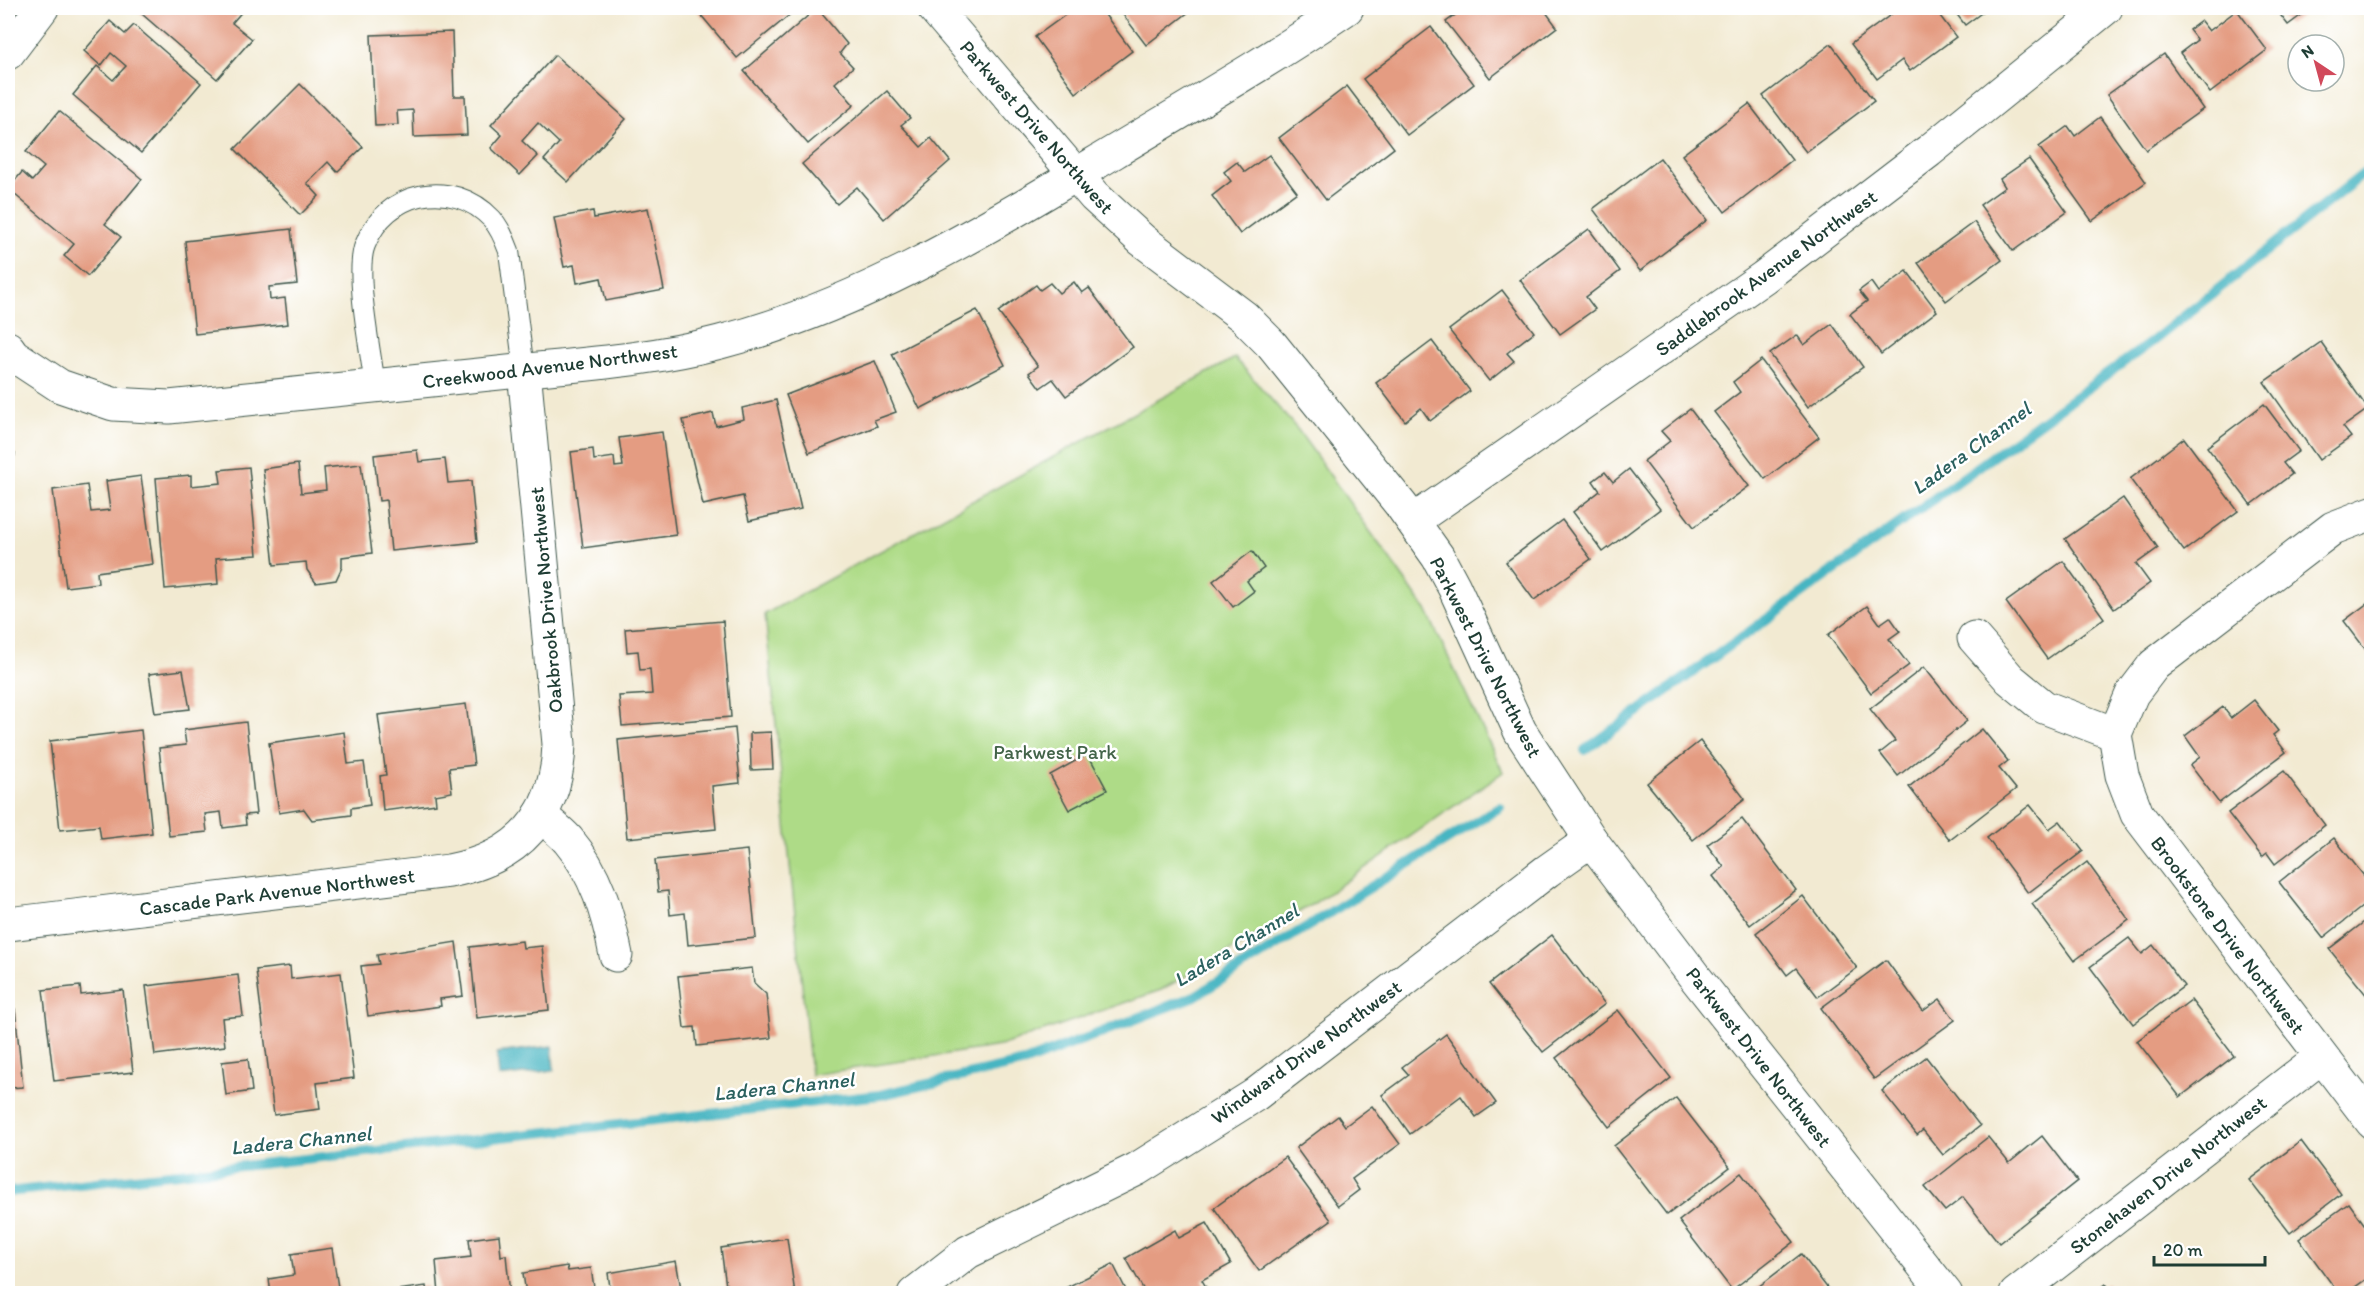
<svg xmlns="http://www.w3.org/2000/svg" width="2379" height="1301" viewBox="0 0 2379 1301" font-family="Itim,sans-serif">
	<rect width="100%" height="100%" fill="#fff"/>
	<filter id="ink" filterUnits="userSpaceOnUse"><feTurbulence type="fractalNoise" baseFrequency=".0167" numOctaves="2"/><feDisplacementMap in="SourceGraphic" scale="12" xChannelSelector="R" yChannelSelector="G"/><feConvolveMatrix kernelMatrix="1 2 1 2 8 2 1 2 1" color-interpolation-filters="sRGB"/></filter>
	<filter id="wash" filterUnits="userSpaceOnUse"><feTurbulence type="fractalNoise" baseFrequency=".008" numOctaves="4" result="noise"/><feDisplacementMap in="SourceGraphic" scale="24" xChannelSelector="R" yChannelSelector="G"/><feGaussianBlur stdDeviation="1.35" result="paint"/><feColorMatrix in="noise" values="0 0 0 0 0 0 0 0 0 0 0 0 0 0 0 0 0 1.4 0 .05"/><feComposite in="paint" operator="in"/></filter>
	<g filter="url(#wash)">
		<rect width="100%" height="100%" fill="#f2ead2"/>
		<path fill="#aedb87" stroke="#668c5e" stroke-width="1.5" d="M1235,358L1298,430L1426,610L1503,772L1313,904L1161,990L1000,1046L811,1075L765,614Z"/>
		<path fill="#47b5c2" stroke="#33797b" stroke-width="1.5" d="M552,1046L554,1070L499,1077L497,1053Z"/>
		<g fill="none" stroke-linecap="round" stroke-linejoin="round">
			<g stroke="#47b5c2" stroke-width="10">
				<path d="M1585,750L2153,341L2372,167"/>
				<path d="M8,1192L880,1095L1025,1062L1195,996L1500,807"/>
			</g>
		</g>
		<g id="blocks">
			<g fill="#e49c82">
				<path d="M135,8H245L232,23L252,39L217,79Z"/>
				<path d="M695,8H798L737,58Z"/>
				<path d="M817,8L847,44L840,53L853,67L835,83L854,105L808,144L744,71Z"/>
				<path d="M1075,8H1100L1132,51L1076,93L1035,37Z"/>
				<path d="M1118,8H1194L1146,45Z"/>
				<path d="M1465,8H1543L1557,27L1490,78L1446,22Z"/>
				<path d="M1900,8H1934L1956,37L1910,71L1902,60L1877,79L1851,44Z"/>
				<path d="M1952,8H1988L1965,25Z"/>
				<path d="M2275,8H2311L2288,25Z"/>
				<path d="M2237,10L2267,50L2210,93L2180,53L2197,40L2189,30L2201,21L2209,31Z"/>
				<path d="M110,21L125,34L134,25L201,83L141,153L73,95L97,66L113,80L126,66L111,53L101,66L84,51Z"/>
				<path d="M1431,27L1474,84L1407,135L1363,79Z"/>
				<path d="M452,32L454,96H465L467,135L414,137L413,110L397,111L398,125L375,126L371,35Z"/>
				<path d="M1831,44L1874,101L1806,152L1763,96Z"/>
				<path d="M2164,54L2203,109L2146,150L2107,95Z"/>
				<path d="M555,55L626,119L568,182L544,160L559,143L538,123L522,141L538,156L520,175L491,148L502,135L491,125Z"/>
				<path d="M300,84L363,147L337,172L328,162L307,183L319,196L300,215L235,149Z"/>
				<path d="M1347,86L1394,148L1326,200L1279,138Z"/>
				<path d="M887,91L910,118L901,125L921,147L931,138L950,161L884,219L857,187L837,204L802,164Z"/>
				<path d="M1749,104L1792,160L1725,212L1682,155Z"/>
				<path d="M59,111L142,179L105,224L121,237L88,276L64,256L74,244L8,189L22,172L32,181L44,167L26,152Z"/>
				<path d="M2100,117L2146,182L2092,221L2039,147L2068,126L2075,136Z"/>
				<path d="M1269,155L1297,192L1240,234L1212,196L1231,181L1224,172L1237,162L1245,172Z"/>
				<path d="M1660,158L1707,220L1640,271L1593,209Z"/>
				<path d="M2029,159L2067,212L2013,251L1980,205L2005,187L2000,179Z"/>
				<path d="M648,208L664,290L606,301L601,278L577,283L574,265L564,267L554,218L593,211L594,218Z"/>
				<path d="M1974,222L2002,260L1946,301L1918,263Z"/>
				<path d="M291,229L297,284L269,287L270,300L285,298L288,324L195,334L185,241Z"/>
				<path d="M1589,229L1620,271L1586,297L1595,309L1560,334L1520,280Z"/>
				<path d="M1907,271L1937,311L1881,354L1850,314L1867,301L1859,291L1871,282L1878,292Z"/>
				<path d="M1074,282L1082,293L1089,288L1133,347L1066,396L1053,379L1040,388L1029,373L1038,366L998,312L1036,285L1040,290L1050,283L1059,293Z"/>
				<path d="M1502,290L1534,332L1507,353L1514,361L1489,381L1449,330Z"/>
				<path d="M977,310L1005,365L920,409L892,354Z"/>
				<path d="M1832,324L1863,367L1808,407L1770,354L1797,335L1804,345Z"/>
				<path d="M1432,341L1470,391L1430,421L1421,408L1405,421L1376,383Z"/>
				<path d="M2321,342L2368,409L2343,427L2351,437L2319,460L2264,382Z"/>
				<path d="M1761,360L1819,437L1765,479L1714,412L1740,392L1733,382Z"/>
				<path d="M875,361L896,412L874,420L877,426L809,453L786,395Z"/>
				<path d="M776,400L801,509L749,521L743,496L703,505L683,420L713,413L716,426L744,419L742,408Z"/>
				<path d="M2264,404L2299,451L2283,463L2292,474L2251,505L2207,447Z"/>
				<path d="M1690,409L1749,486L1694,527L1644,461L1670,441L1661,431Z"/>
				<path d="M662,432L676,535L583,548L571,452L593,449L594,460L614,457L615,467L623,466L619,438Z"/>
				<path d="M2184,438L2238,511L2184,551L2130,479Z"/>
				<path d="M417,450L419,462L445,459L448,483L471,481L477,542L391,551L386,500L379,501L374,455Z"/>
				<path d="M8,452L15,453L9,491H8Z"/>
				<path d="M298,464L301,493L326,490L324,468L361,464L372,553L342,557V567L336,580L316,583L307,570L306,562L274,565L263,469Z"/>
				<path d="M249,467L257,555L216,558L218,584L165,589L156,478L191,475V486L221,483L219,470Z"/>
				<path d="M1629,469L1660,509L1603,552L1573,512L1600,491L1593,481L1605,472L1613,482Z"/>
				<path d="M141,476L153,564L97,572L98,583L66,587L53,490L87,485L91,512L110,510L106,481Z"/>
				<path d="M2123,498L2158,548L2136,564L2150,583L2114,609L2065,539Z"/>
				<path d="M1562,520L1591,559L1534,600L1506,562Z"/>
				<path d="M1252,551L1264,568L1247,581L1254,591L1233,607L1213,581Z"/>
				<path d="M2063,561L2104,618L2047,659L2006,602Z"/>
				<path d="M2372,600V658L2344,621Z"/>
				<path d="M1867,606L1880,624L1890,617L1900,631L1889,639L1909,665L1871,693L1828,635Z"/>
				<path d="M723,621L731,717L622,726L619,696L652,694L650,669L640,670L638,651L627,652L625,629Z"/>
				<path d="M1924,667L1967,721L1898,776L1880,753L1895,741L1870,709Z"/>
				<path d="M183,670L190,709L155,713L149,674Z"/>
				<path d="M2254,700L2278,731L2273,735L2286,752L2219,803L2190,765L2200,757L2185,736L2223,707L2231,718Z"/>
				<path d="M466,704L474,765L449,768L452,792L435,795L436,804L383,811L380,776L386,775L378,715Z"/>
				<path d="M246,722L256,814L245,815L246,825L223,828L221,812L205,814L207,832L169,836L159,748L186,745L184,730Z"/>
				<path d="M735,728L740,783L712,786L716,829L627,838L618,740Z"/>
				<path d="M1982,729L2008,761L1999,768L2016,789L1950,840L1909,787Z"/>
				<path d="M141,730L152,833L101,839L99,826L60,830L50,741Z"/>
				<path d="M344,732L348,764L364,762L370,805L351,808V815L312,820L304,809L279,813L269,743Z"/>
				<path d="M771,732L773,769L751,770L750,733Z"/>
				<path d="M1700,741L1745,799L1693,840L1647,783Z"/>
				<path d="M1088,754L1107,790L1069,810L1050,775Z"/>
				<path d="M2284,771L2325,825L2275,864L2267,853L2262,857L2228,813Z"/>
				<path d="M2030,805L2049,829L2060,821L2083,851L2028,893L1987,838Z"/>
				<path d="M1742,819L1796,890L1750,925L1713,876L1724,867L1707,845Z"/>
				<path d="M2334,838L2372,886V899L2323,938L2279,882Z"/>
				<path d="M747,850L756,938L688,945L685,913L670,915L668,891L658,892L655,860Z"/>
				<path d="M2087,862L2129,920L2074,961L2032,904Z"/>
				<path d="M1803,896L1857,968L1818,997L1796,968L1787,975L1756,933Z"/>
				<path d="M2372,916V1002L2329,949Z"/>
				<path d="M1552,935L1605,1004L1543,1052L1489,984Z"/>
				<path d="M2129,938L2142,954L2153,945L2184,986L2133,1024L2090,967Z"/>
				<path d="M522,941L523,948L542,946L549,1010L477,1018L470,947Z"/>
				<path d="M456,942L463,996L440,999L441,1006L368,1016L361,966L379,964L377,955Z"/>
				<path d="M1886,960L1923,1011L1940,999L1955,1020L1874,1079L1821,1008Z"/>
				<path d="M290,966L291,979L341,973L354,1078L317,1083L320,1109L274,1115L256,970Z"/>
				<path d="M752,968L754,983L766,994L771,1038L697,1046L695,1027L684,1028L678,976Z"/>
				<path d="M238,975L243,1016L222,1018L225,1046L155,1055L146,986Z"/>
				<path d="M80,986L81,995L123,990L133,1072L54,1081L43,990Z"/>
				<path d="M2191,1000L2234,1056L2180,1097L2137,1041Z"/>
				<path d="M8,1009H15L23,1087L8,1088Z"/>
				<path d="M1618,1010L1671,1078L1609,1127L1556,1058Z"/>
				<path d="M1446,1034L1496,1103L1476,1117L1461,1096L1410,1134L1382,1095L1409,1075L1402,1067Z"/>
				<path d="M1926,1057L1980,1126L1943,1155L1923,1130L1917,1135L1882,1091Z"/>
				<path d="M248,1059L252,1091L226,1095L222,1062Z"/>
				<path d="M1676,1098L1730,1167L1667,1215L1614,1146Z"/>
				<path d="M1372,1106L1400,1144L1352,1179L1359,1190L1338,1206L1296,1148L1338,1116L1345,1126Z"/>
				<path d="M2042,1136L2077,1181L1999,1243L1963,1197L1945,1211L1925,1187L1988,1137L2009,1163Z"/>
				<path d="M2301,1141L2341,1194L2290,1233L2249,1180Z"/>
				<path d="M1285,1157L1331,1220L1259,1271L1214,1208Z"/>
				<path d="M1741,1173L1794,1242L1732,1290L1679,1221Z"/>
				<path d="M2349,1203L2372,1235V1275L2345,1294H2339L2299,1239Z"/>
				<path d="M1207,1223L1231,1264L1202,1280L1210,1294H1146L1126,1258L1175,1230L1179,1238Z"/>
				<path d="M499,1235L501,1256L506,1255L510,1294H439L436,1261L471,1257L469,1239Z"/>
				<path d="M787,1238L795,1294H727L721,1248Z"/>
				<path d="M332,1248L339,1294H271L269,1279L294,1275L291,1254Z"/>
				<path d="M1801,1254L1832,1294H1749Z"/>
				<path d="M676,1261L682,1294H611L608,1273Z"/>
				<path d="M1113,1264L1128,1294H1065L1063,1289Z"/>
				<path d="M567,1266L568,1271L591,1268L595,1294H526L523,1273Z"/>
				<path d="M2106,1284L2114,1294H2093Z"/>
				<path d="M426,1286L427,1294H383V1292Z"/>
			</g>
		</g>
	</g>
	<g filter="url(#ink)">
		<use href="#blocks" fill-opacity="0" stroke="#3f574c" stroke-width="1.5"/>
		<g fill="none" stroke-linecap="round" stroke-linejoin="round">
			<g stroke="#3f574c" stroke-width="22">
				<path id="lane" d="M375,386C371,353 354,272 365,245C386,190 452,177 492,219C500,228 505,240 509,251L524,370"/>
			</g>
			<g stroke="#3f574c" stroke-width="35">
				<g id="street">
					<path d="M8,53L42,8"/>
					<path d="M8,348L13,355L60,386L113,404L169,407C279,396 389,384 499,373C573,365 648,361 720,342C861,306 990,226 1114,152C1192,105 1272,59 1347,8"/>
					<path d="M1413,521L1764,277L1929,151L2106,8"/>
					<path d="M1974,638L2010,679L2044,707L2115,734"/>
					<path d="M2115,734L2122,775L2137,814L2372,1122"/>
					<path d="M2115,734L2132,694L2154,665L2333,528L2372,513"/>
					<path d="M540,815C549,823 560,831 568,840C596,873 608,914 616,955"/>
					<path d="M8,924L449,871C519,858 557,816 559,744L524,370"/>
					<path d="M914,1294L968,1252L1137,1169L1255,1095L1547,871L1591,840"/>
					<path d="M2016,1294L2321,1057"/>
				</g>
			</g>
			<g stroke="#3f574c" stroke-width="35">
				<path id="secondary" d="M934,8L1094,196L1142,240L1244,317L1271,344L1401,505L1438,557L1454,587L1520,731L1591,840L1694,976L1946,1294"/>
			</g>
			<use href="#lane" stroke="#fff" stroke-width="20"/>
			<use href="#street" stroke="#fff" stroke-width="33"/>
			<use href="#secondary" stroke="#fff" stroke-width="33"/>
		</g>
	</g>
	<g text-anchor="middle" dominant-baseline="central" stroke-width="5" stroke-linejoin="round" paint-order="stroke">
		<g font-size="20" fill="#1f3d34" stroke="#fff">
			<text transform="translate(1037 127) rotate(49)">Parkwest Drive Northwest</text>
			<text transform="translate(1766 273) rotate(-36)">Saddlebrook Avenue Northwest</text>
			<text transform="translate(550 366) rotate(-7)">Creekwood Avenue Northwest</text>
			<text transform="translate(546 600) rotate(-95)">Oakbrook Drive Northwest</text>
			<text transform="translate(1486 657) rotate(63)">Parkwest Drive Northwest</text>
			<text transform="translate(277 892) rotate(-7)">Cascade Park Avenue Northwest</text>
			<text transform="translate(2228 935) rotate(53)">Brookstone Drive Northwest</text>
			<text transform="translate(1306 1052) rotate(-36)">Windward Drive Northwest</text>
			<text transform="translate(1759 1057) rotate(52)">Parkwest Drive Northwest</text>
			<text transform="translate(2168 1175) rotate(-38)">Stonehaven Drive Northwest</text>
		</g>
		<g font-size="20" fill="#436449" stroke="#fff">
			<text x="1055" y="752">Parkwest Park</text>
		</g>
		<g font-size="21" font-style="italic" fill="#2b615f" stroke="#fff">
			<text transform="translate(1971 448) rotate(-36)">Ladera Channel</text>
			<text transform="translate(1236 945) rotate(-31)">Ladera Channel</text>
			<text transform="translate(784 1086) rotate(-6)">Ladera Channel</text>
			<text transform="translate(301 1140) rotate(-6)">Ladera Channel</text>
		</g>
	</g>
	<rect width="2379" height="1301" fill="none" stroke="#fff" stroke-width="30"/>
	<g transform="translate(2316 63) rotate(324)"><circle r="28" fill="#ffffff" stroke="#a5b1ae" stroke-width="1.5"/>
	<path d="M0-4.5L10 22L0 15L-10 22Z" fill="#d1495b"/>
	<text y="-9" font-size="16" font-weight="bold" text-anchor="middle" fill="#1f3d34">N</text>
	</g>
	<path d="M2154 1256v9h111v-9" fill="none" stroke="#1f3d34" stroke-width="3"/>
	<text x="2163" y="1256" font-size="18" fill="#1f3d34" stroke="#ffffff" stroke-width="4.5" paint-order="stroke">20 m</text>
</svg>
